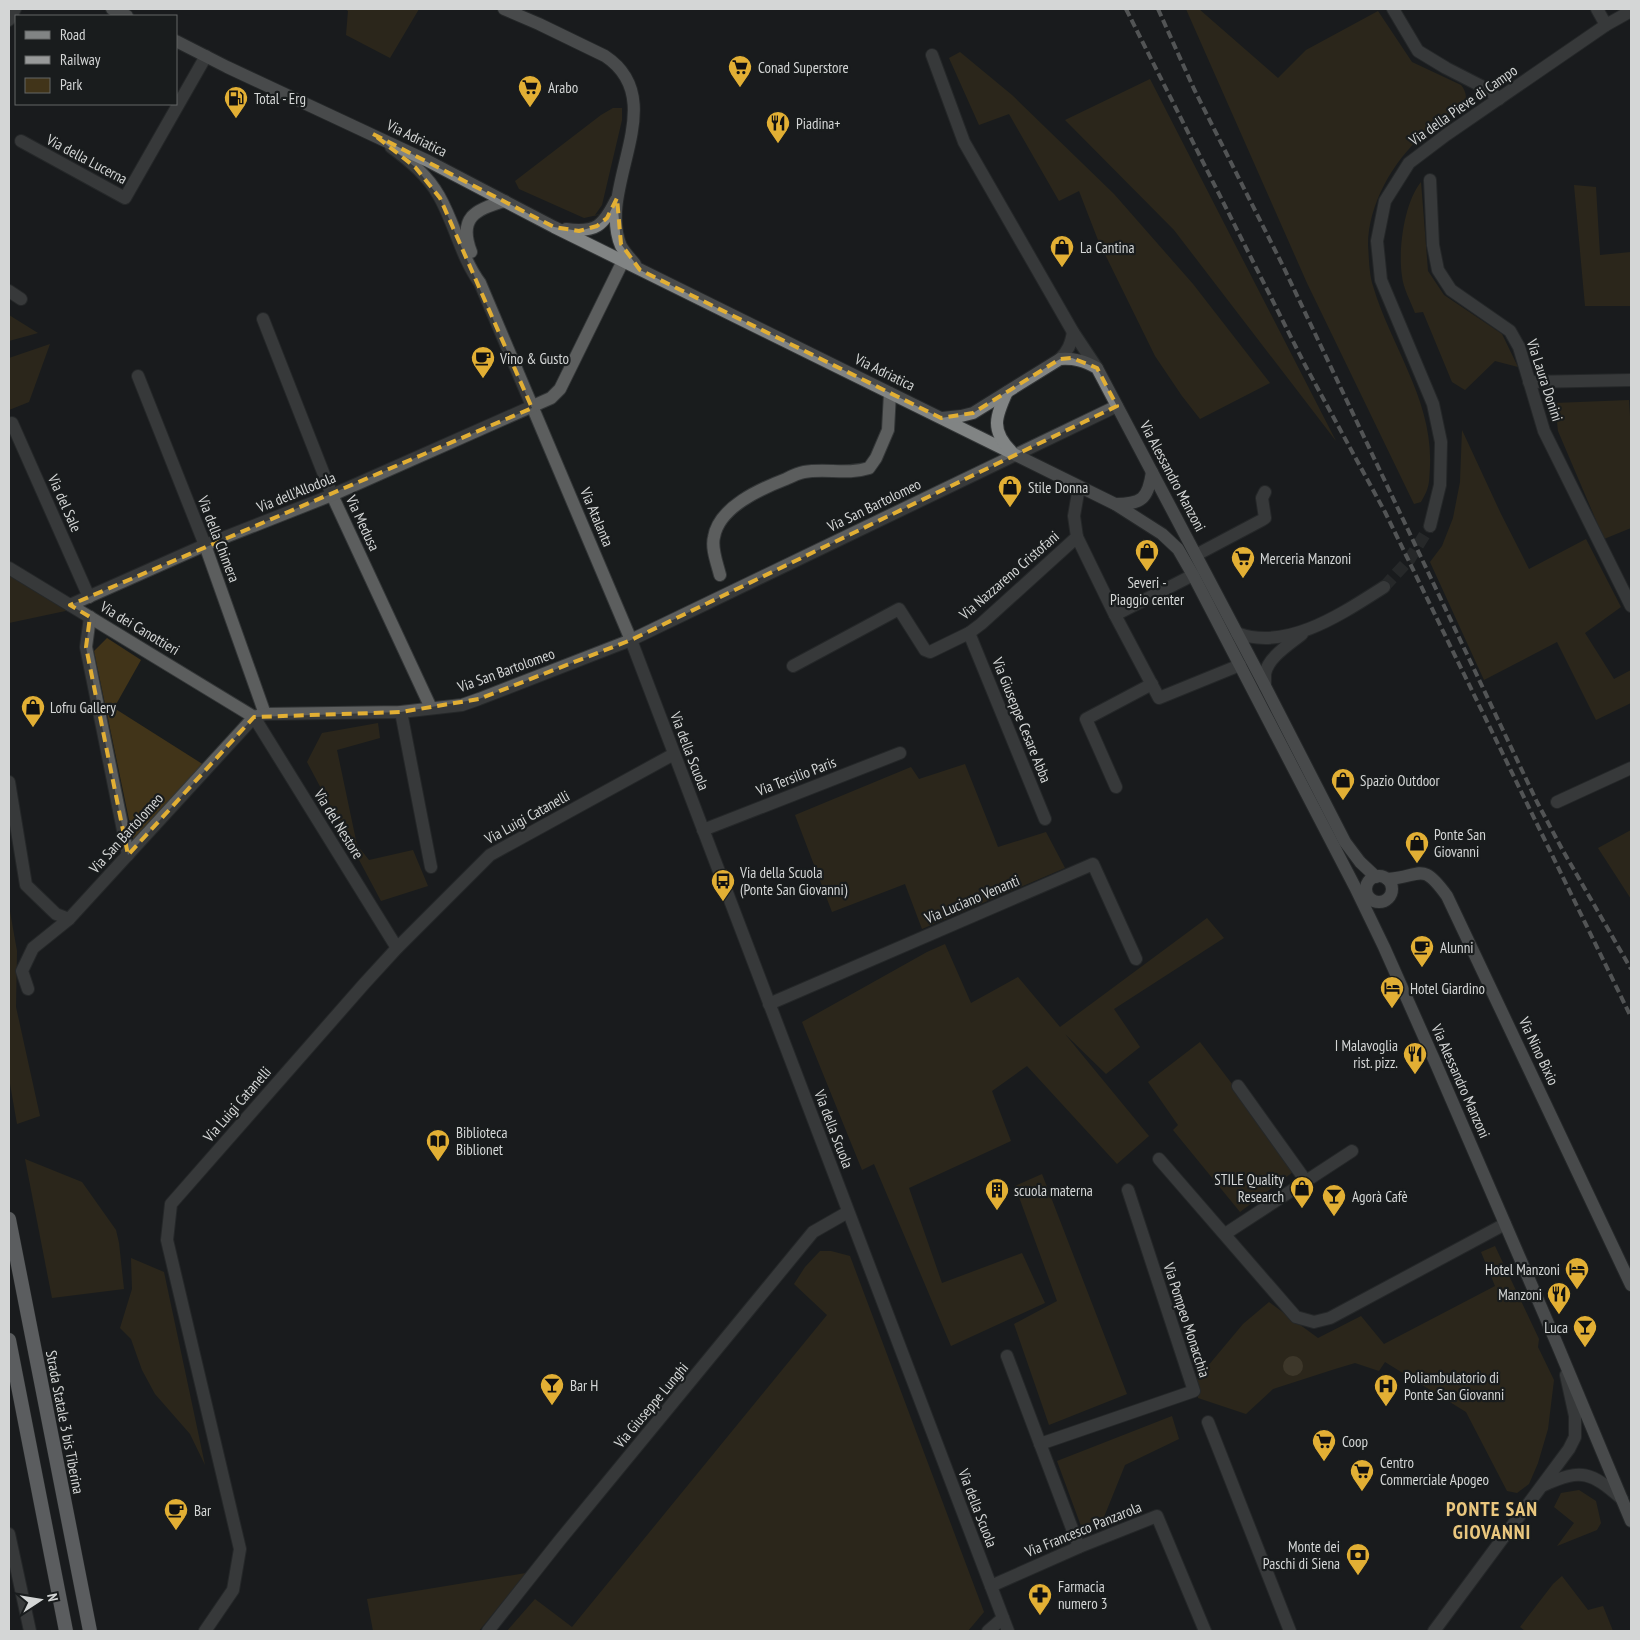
<svg xmlns="http://www.w3.org/2000/svg" width="1640" height="1640" viewBox="0 0 1640 1640" font-family="'PT Sans Narrow',sans-serif">
	<rect width="100%" height="100%" fill="#191c1d"/>
	<g fill="#413419">
		<path d="M345,9H419L390,58L346,35L348,11Z"/>
		<path d="M1186,9H1199L1278,78L1306,50L1378,11L1412,62L1461,85C1466,91 1468,99 1463,106C1457,114 1432,127 1423,135C1393,161 1368,205 1368,245C1369,258 1369,274 1373,286C1391,347 1433,400 1430,466C1429,483 1430,487 1421,502L1414,504L1307,283Z"/>
		<path d="M960,52L1012,95L1114,194L1193,284L1270,383L1200,419L1182,396L1155,356L1098,240L1079,191L1059,201L1009,114L979,125L949,58Z"/>
		<path d="M1150,79L1336,441L1174,230L1065,120Z"/>
		<path d="M613,108H622V120L602,205L595,215L607,213L584,218L519,189L515,181L601,115Z"/>
		<path d="M1421,182L1428,271L1444,295L1502,334L1518,367L1495,361L1465,390L1452,382L1423,312L1415,313C1411,302 1403,288 1402,276C1398,250 1404,203 1421,182Z"/>
		<path d="M1574,185L1596,187L1600,255L1631,252V306H1585Z"/>
		<path d="M9,315L38,333L9,341Z"/>
		<path d="M50,344L29,402L9,410V358Z"/>
		<path d="M1629,400L1631,432V528L1604,539L1558,431L1555,403Z"/>
		<path d="M1462,430L1501,514L1529,569L1586,539L1621,607L1585,633L1614,679L1631,670V703L1596,720L1557,642L1484,680L1430,562L1442,546L1453,518L1460,482Z"/>
		<path d="M9,573L70,610L9,623Z"/>
		<path d="M107,638L141,660L114,708L204,765L133,839L94,651Z"/>
		<path d="M378,723L380,738L337,750L357,845L369,860L413,850L428,886L381,901L307,762L322,733Z"/>
		<path d="M965,764L998,847L1046,832L1065,868L922,929L905,884L832,912L795,815L911,767L919,779Z"/>
		<path d="M1631,830V899L1598,848Z"/>
		<path d="M9,906L17,951L16,1007L40,1116L17,1124L9,1078Z"/>
		<path d="M1207,918L1224,938L1114,1009L1140,1047L1106,1074L1065,1034L1149,1136L1117,1164L1027,1066L992,1091L1011,1141L909,1188L942,1283L1022,1253L1045,1303L951,1346L874,1164L862,1170L802,1022L927,952L945,944L971,1003L1018,977L1060,1027Z"/>
		<path d="M1200,1042L1297,1169L1240,1212L1173,1130L1178,1125L1148,1082Z"/>
		<path d="M25,1159L82,1182L116,1230L119,1243L124,1289L52,1298Z"/>
		<path d="M1042,1174L1127,1394L1049,1425L1014,1324L1057,1301L1015,1186Z"/>
		<path d="M1495,1246L1539,1339L1538,1347L1554,1380L1548,1429L1538,1463L1529,1484L1517,1493L1507,1491L1466,1412L1385,1362L1379,1371L1355,1363L1335,1369L1273,1389L1246,1414L1198,1398L1197,1379L1243,1324L1269,1302L1318,1338L1361,1316L1384,1344L1495,1286L1481,1252Z"/>
		<path d="M820,1251H831L850,1256L984,1612L968,1631H507L535,1599L572,1627L827,1315L794,1284L805,1267Z"/>
		<path d="M131,1258L164,1272L205,1465L190,1434L155,1394L142,1370L131,1339L120,1328L132,1289Z"/>
		<path d="M1172,1416L1179,1439L1125,1465L1104,1517L1081,1526L1057,1461Z"/>
		<path d="M1579,1490L1596,1501L1601,1523L1597,1530L1557,1546L1574,1523L1554,1507L1561,1493Z"/>
		<path d="M526,1573L479,1631H373L367,1599Z"/>
		<path d="M1562,1576L1588,1610L1603,1606L1613,1631H1525L1520,1627L1553,1584Z"/>
	</g>
	<circle fill="#695a3a" cx="1293" cy="1366" r="10"/>
	<g fill="none" stroke-linecap="round" stroke-linejoin="round">
		<path stroke="#353839" stroke-width="12" stroke-dasharray="12 6" stroke-linecap="butt" d="M1384,587L1409,560L1430,526"/>
		<g stroke="#333637" stroke-width="14">
			<g id="minor">
				<path d="M1393,9L1418,51L1446,68L1487,89L1499,99"/>
				<path d="M1597,9L1606,25"/>
				<path d="M9,20L15,9"/>
				<path d="M932,55L964,142L1073,332L1097,368"/>
				<path d="M21,141L125,198L206,56"/>
				<path d="M391,147C410,161 428,176 439,196C455,224 461,257 480,283L631,640L1008,1631"/>
				<path d="M1430,180L1433,245L1438,270L1451,290L1510,331L1519,347L1544,431L1631,606"/>
				<path d="M471,252C458,218 475,209 505,201"/>
				<path d="M9,291L21,299"/>
				<path d="M263,319L332,495L431,708"/>
				<path d="M1060,359C1068,351 1071,344 1073,332"/>
				<path d="M138,376L205,545L265,714"/>
				<path d="M1529,382L1631,380"/>
				<path d="M12,423L89,597"/>
				<path d="M1077,537L1115,615L1159,698L1240,665"/>
				<path d="M1196,555L1262,520L1265,518L1262,498L1265,492"/>
				<path d="M9,568L254,717L397,948"/>
				<path d="M720,575C717,563 711,548 714,537C719,507 760,489 786,479C792,476 798,473 804,472C826,468 847,475 869,468L876,458L888,430L890,393"/>
				<path d="M70,605L205,545L332,495L551,398L560,389L623,261"/>
				<path d="M1115,615L1193,575"/>
				<path d="M90,617L86,647L128,855"/>
				<path d="M969,633L1045,819"/>
				<path d="M793,666L899,609L925,650L930,652L969,633L981,624L1077,537L1074,516L1079,487"/>
				<path d="M401,712L431,867"/>
				<path d="M9,782L26,885L56,914L69,919"/>
				<path d="M1116,787L1086,719L1152,684"/>
				<path d="M1557,802L1631,768"/>
				<path d="M703,830L900,753"/>
				<path d="M28,989L22,971L33,948L69,919L254,717L265,714L401,712L462,705L479,699L631,640L1117,406"/>
				<path d="M769,1004L1093,864L1136,959"/>
				<path d="M1238,1086L1306,1181"/>
				<path d="M1159,1159L1296,1317L1314,1322L1330,1318L1505,1224"/>
				<path d="M1225,1234L1352,1151"/>
				<path d="M1007,1356L1079,1547"/>
				<path d="M1208,1422L1290,1631"/>
				<path d="M1040,1444L1194,1391L1128,1190"/>
				<path d="M1544,1485C1582,1468 1591,1472 1622,1499"/>
				<path d="M9,1534L30,1631"/>
				<path d="M991,1586L1079,1547L1157,1516L1205,1631"/>
				<path d="M205,1631L233,1590L240,1549L167,1240L171,1204L364,984L397,948L490,855L674,754"/>
				<path d="M488,1631L560,1540L813,1232L848,1212"/>
				<path d="M988,1631L1003,1618"/>
				<path d="M1434,1631L1569,1449L1575,1437V1416L1566,1375"/>
			</g>
		</g>
		<g stroke="#333637" stroke-width="14">
			<g id="tertiary">
				<path d="M1430,526L1440,485L1441,442L1433,404L1381,280L1377,241L1385,201L1409,163L1446,135L1606,25L1631,11"/>
				<path d="M1237,633C1287,652 1343,613 1384,587"/>
				<path d="M1265,686C1265,683 1265,678 1265,674C1268,657 1290,644 1302,634"/>
			</g>
		</g>
		<g stroke="#333637" stroke-width="14">
			<g id="secondary">
				<path d="M112,9L127,16"/>
				<path d="M504,9L539,24L605,56C673,101 596,187 621,246C625,253 630,258 635,264"/>
				<path d="M176,41L227,67L428,161L554,227L1115,504L1162,534L1178,549L1193,575L1355,887L1384,947L1436,1064L1557,1344L1631,1521"/>
				<path d="M566,229C596,233 603,226 616,200"/>
				<path d="M1007,392C996,416 990,430 1011,451"/>
				<path d="M942,418L961,416L973,413L1060,359C1075,358 1084,361 1097,368L1265,686L1345,842L1360,862L1376,877"/>
				<path d="M1115,504C1142,504 1148,499 1152,472"/>
				<circle cx="1379" cy="889" r="13"/>
				<path d="M1387,879C1422,877 1421,860 1447,896L1631,1285"/>
			</g>
		</g>
		<g stroke="#333637" stroke-width="15">
			<g id="trunk">
				<path d="M9,1219L90,1631"/>
				<path d="M9,1340L66,1631"/>
			</g>
		</g>
		<use href="#minor" stroke="#5c5e5e" stroke-width="12"/>
		<use href="#tertiary" stroke="#5c5e5e" stroke-width="12"/>
		<use href="#secondary" stroke="#818484" stroke-width="12"/>
		<use href="#trunk" stroke="#abaeb0" stroke-width="14"/>
		<g stroke="#989a9a" stroke-width="4" stroke-dasharray="8 4" stroke-linecap="butt">
			<path d="M1126,9L1305,365L1385,512L1631,1017"/>
			<path d="M1158,9L1194,89L1283,266L1537,802L1562,849L1631,969"/>
		</g>
	</g>
	<path d="M0 0H1640V1640H0ZM373,134L554,227L579,231L597,226L607,218L617,198L621,244L640,270L941,418L973,413L1060,359L1072,358L1097,368L1117,406L631,640L479,699L401,712L254,717L128,855L86,647L90,617L70,605L532,408L440,198L415,167Z" fill="#191c1d" fill-opacity=".55" fill-rule="evenodd"/>
	<path fill="none" stroke="#e2af34" stroke-width="4" stroke-dasharray="10 6" stroke-linejoin="round" d="M373,134L554,227L579,231L597,226L607,218L617,198L621,244L640,270L941,418L973,413L1060,359L1072,358L1097,368L1117,406L631,640L479,699L401,712L254,717L128,855L86,647L90,617L70,605L532,408L440,198L415,167Z"/>
	<defs>
		<g id="supermarket-pin" transform="scale(1.25)"><path d="M0 17L-7.5 6A9.5 9.5 0 1 1 7.5 6Z" fill="#e2af34" stroke="#191c1d"/><path d="M-6-5.5h2.5l.6 2H6L4.5 2H-2.5L-4.4-4H-6ZM-1.5 3.2a1.3 1.3 0 1 0 .1 0ZM3 3.2a1.3 1.3 0 1 0 .1 0Z" fill="#111"/></g>
		<g id="fuel-pin" transform="scale(1.25)"><path d="M0 17L-7.5 6A9.5 9.5 0 1 1 7.5 6Z" fill="#e2af34" stroke="#191c1d"/><path d="M-5.5-6h7V0h2V4h1.3V-2.5L3-4.5l.8-.8L6-3V5H2.5V1h-1V6h-7ZM-4.2-4.7v3.2H.2V-4.7Z" fill="#111"/></g>
		<g id="restaurant-pin" transform="scale(1.25)"><path d="M0 17L-7.5 6A9.5 9.5 0 1 1 7.5 6Z" fill="#e2af34" stroke="#191c1d"/><path d="M-5-6h1v4h1v-4h1v4h1v-4h1v5L-1.5 .5V6h-2V.5L-5-1ZM5-6V6H3V1.5H1.5Q1.5-4 5-6Z" fill="#111"/></g>
		<g id="shop-pin" transform="scale(1.25)"><path d="M0 17L-7.5 6A9.5 9.5 0 1 1 7.5 6Z" fill="#e2af34" stroke="#191c1d"/><path d="M-5-2.5h2.3a2.7 3.5 0 0 1 5.4 0H5L5.5 6h-11ZM-1.5-2.5h3a1.5 2.3 0 0 0-3 0Z" fill="#111"/></g>
		<g id="cafe-pin" transform="scale(1.25)"><path d="M0 17L-7.5 6A9.5 9.5 0 1 1 7.5 6Z" fill="#e2af34" stroke="#191c1d"/><path d="M-5.5-4.5H6V0H3Q3 3.5 0 3.5H-2.5Q-5.5 3.5-5.5 0ZM3-3.2v2h1.7v-2ZM-6 4.5H4V6H-6Z" fill="#111"/></g>
		<g id="bus-pin" transform="scale(1.25)"><path d="M0 17L-7.5 6A9.5 9.5 0 1 1 7.5 6Z" fill="#e2af34" stroke="#191c1d"/><path d="M-5-6H5V4H4V6H2V4H-2V6H-4V4H-5ZM-3.5-4V0h7V-4ZM-3.5 1.2v1.5H-2V1.2ZM2 1.2v1.5H3.5V1.2Z" fill="#111"/></g>
		<g id="hotel-pin" transform="scale(1.25)"><path d="M0 17L-7.5 6A9.5 9.5 0 1 1 7.5 6Z" fill="#e2af34" stroke="#191c1d"/><path d="M-6-4.5h1.5V1H6V5H4.5V3h-9V5H-6ZM-4 0a1.8 1.8 0 1 1 3.6 0ZM.5 0V-2.5h3Q6-2.5 6 0Z" fill="#111"/></g>
		<g id="library-pin" transform="scale(1.25)"><path d="M0 17L-7.5 6A9.5 9.5 0 1 1 7.5 6Z" fill="#e2af34" stroke="#191c1d"/><path d="M-6-4Q-3-5.5-.7-3.5V5Q-3 3-6 4ZM6-4Q3-5.5 .7-3.5V5Q3 3 6 4Z" fill="#111"/></g>
		<g id="building-pin" transform="scale(1.25)"><path d="M0 17L-7.5 6A9.5 9.5 0 1 1 7.5 6Z" fill="#e2af34" stroke="#191c1d"/><path d="M-4-6H4V6H1V3H-1V6H-4ZM-2.5-4.3h1.7v1.8h-1.7ZM.8-4.3h1.7v1.8H.8ZM-2.5-1h1.7V.8h-1.7ZM.8-1h1.7V.8H.8Z" fill="#111"/></g>
		<g id="bar-pin" transform="scale(1.25)"><path d="M0 17L-7.5 6A9.5 9.5 0 1 1 7.5 6Z" fill="#e2af34" stroke="#191c1d"/><path d="M-6-5H6L.8 .8V4.5H3.5V6h-7V4.5H-.8V.8Z" fill="#111"/></g>
		<g id="hospital-pin" transform="scale(1.25)"><path d="M0 17L-7.5 6A9.5 9.5 0 1 1 7.5 6Z" fill="#e2af34" stroke="#191c1d"/><path d="M-5-5h3v3.5h4V-5h3V5h-3V1.5h-4V5h-3Z" fill="#111"/></g>
		<g id="bank-pin" transform="scale(1.25)"><path d="M0 17L-7.5 6A9.5 9.5 0 1 1 7.5 6Z" fill="#e2af34" stroke="#191c1d"/><path d="M-6-4H6V4H-6ZM0-2.3a2.3 2.3 0 1 0 0 4.6a2.3 2.3 0 1 0 0-4.6Z" fill="#111"/></g>
		<g id="pharmacy-pin" transform="scale(1.25)"><path d="M0 17L-7.5 6A9.5 9.5 0 1 1 7.5 6Z" fill="#e2af34" stroke="#191c1d"/><path d="M-2-6h4v4h4v4h-4v4h-4v-4h-4v-4h4Z" fill="#111"/></g>
	</defs>
	<g fill-rule="evenodd">
		<use href="#supermarket-pin" x="740" y="67"/>
		<use href="#supermarket-pin" x="530" y="87"/>
		<use href="#fuel-pin" x="236" y="98"/>
		<use href="#restaurant-pin" x="778" y="123"/>
		<use href="#shop-pin" x="1062" y="247"/>
		<use href="#cafe-pin" x="483" y="358"/>
		<use href="#shop-pin" x="1010" y="487"/>
		<use href="#shop-pin" x="1147" y="551"/>
		<use href="#supermarket-pin" x="1243" y="558"/>
		<use href="#shop-pin" x="33" y="707"/>
		<use href="#shop-pin" x="1343" y="780"/>
		<use href="#shop-pin" x="1417" y="843"/>
		<use href="#bus-pin" x="723" y="881"/>
		<use href="#cafe-pin" x="1422" y="947"/>
		<use href="#hotel-pin" x="1392" y="988"/>
		<use href="#restaurant-pin" x="1415" y="1054"/>
		<use href="#library-pin" x="438" y="1141"/>
		<use href="#shop-pin" x="1302" y="1188"/>
		<use href="#building-pin" x="997" y="1190"/>
		<use href="#bar-pin" x="1334" y="1196"/>
		<use href="#hotel-pin" x="1577" y="1269"/>
		<use href="#restaurant-pin" x="1559" y="1294"/>
		<use href="#bar-pin" x="1585" y="1327"/>
		<use href="#bar-pin" x="552" y="1385"/>
		<use href="#hospital-pin" x="1386" y="1386"/>
		<use href="#supermarket-pin" x="1324" y="1441"/>
		<use href="#supermarket-pin" x="1362" y="1471"/>
		<use href="#cafe-pin" x="176" y="1510"/>
		<use href="#bank-pin" x="1358" y="1555"/>
		<use href="#pharmacy-pin" x="1040" y="1595"/>
	</g>
	<g text-anchor="middle" dominant-baseline="central" stroke-width="4.5" stroke-linejoin="round" paint-order="stroke">
		<g font-size="15" fill="#d4d6d6" stroke="#191c1d" text-anchor="start">
			<text x="758" y="67">Conad Superstore</text>
			<text x="548" y="87">Arabo</text>
			<text x="254" y="98">Total - Erg</text>
			<text x="796" y="123">Piadina+</text>
			<text x="1080" y="247">La Cantina</text>
			<text x="500" y="358">Vino &amp; Gusto</text>
			<text x="1028" y="487">Stile Donna</text>
			<text x="1260" y="558">Merceria Manzoni</text>
			<text x="1147" y="582" text-anchor="middle">Severi -<tspan x="1147" dy="17">Piaggio center</tspan></text>
			<text x="50" y="707">Lofru Gallery</text>
			<text x="1360" y="780">Spazio Outdoor</text>
			<text x="1434" y="834">Ponte San<tspan x="1434" dy="17">Giovanni</tspan></text>
			<text x="740" y="872">Via della Scuola<tspan x="740" dy="17">(Ponte San Giovanni)</tspan></text>
			<text x="1440" y="947">Alunni</text>
			<text x="1410" y="988">Hotel Giardino</text>
			<text x="1398" y="1045" text-anchor="end">I Malavoglia<tspan x="1398" dy="17">rist. pizz.</tspan></text>
			<text x="456" y="1132">Biblioteca<tspan x="456" dy="17">Biblionet</tspan></text>
			<text x="1284" y="1179" text-anchor="end">STILE Quality<tspan x="1284" dy="17">Research</tspan></text>
			<text x="1014" y="1190">scuola materna</text>
			<text x="1352" y="1196">Agorà Cafè</text>
			<text x="1560" y="1269" text-anchor="end">Hotel Manzoni</text>
			<text x="1542" y="1294" text-anchor="end">Manzoni</text>
			<text x="1568" y="1327" text-anchor="end">Luca</text>
			<text x="1404" y="1377">Poliambulatorio di<tspan x="1404" dy="17">Ponte San Giovanni</tspan></text>
			<text x="570" y="1385">Bar H</text>
			<text x="1342" y="1441">Coop</text>
			<text x="1380" y="1462">Centro<tspan x="1380" dy="17">Commerciale Apogeo</tspan></text>
			<text x="194" y="1510">Bar</text>
			<text x="1340" y="1546" text-anchor="end">Monte dei<tspan x="1340" dy="17">Paschi di Siena</tspan></text>
			<text x="1058" y="1586">Farmacia<tspan x="1058" dy="17">numero 3</tspan></text>
		</g>
		<g font-size="15" fill="#d4d6d6" stroke="#191c1d">
			<text transform="translate(1463 105) rotate(-35)">Via della Pieve di Campo</text>
			<text transform="translate(417 138) rotate(26)">Via Adriatica</text>
			<text transform="translate(87 159) rotate(28)">Via della Lucerna</text>
			<text transform="translate(885 372) rotate(26)">Via Adriatica</text>
			<text transform="translate(1545 380) rotate(72)">Via Laura Donini</text>
			<text transform="translate(1173 476) rotate(62)">Via Alessandro Manzoni</text>
			<text transform="translate(296 492) rotate(-22)">Via dell'Allodola</text>
			<text transform="translate(65 503) rotate(66)">Via del Sale</text>
			<text transform="translate(874 505) rotate(-26)">Via San Bartolomeo</text>
			<text transform="translate(597 517) rotate(67)">Via Atalanta</text>
			<text transform="translate(363 523) rotate(65)">Via Medusa</text>
			<text transform="translate(219 539) rotate(69)">Via della Chimera</text>
			<text transform="translate(1009 575) rotate(-41)">Via Nazzareno Cristofani</text>
			<text transform="translate(140 628) rotate(31)">Via dei Canottieri</text>
			<text transform="translate(506 670) rotate(-20)">Via San Bartolomeo</text>
			<text transform="translate(1022 720) rotate(68)">Via Giuseppe Cesare Abba</text>
			<text transform="translate(690 751) rotate(69)">Via della Scuola</text>
			<text transform="translate(796 776) rotate(-21)">Via Tersilio Paris</text>
			<text transform="translate(527 817) rotate(-29)">Via Luigi Catanelli</text>
			<text transform="translate(339 824) rotate(58)">Via del Nestore</text>
			<text transform="translate(126 833) rotate(-48)">Via San Bartolomeo</text>
			<text transform="translate(972 899) rotate(-23)">Via Luciano Venanti</text>
			<text transform="translate(1539 1051) rotate(65)">Via Nino Bixio</text>
			<text transform="translate(1461 1081) rotate(66)">Via Alessandro Manzoni</text>
			<text transform="translate(237 1104) rotate(-49)">Via Luigi Catanelli</text>
			<text transform="translate(834 1129) rotate(69)">Via della Scuola</text>
			<text transform="translate(1187 1320) rotate(72)">Via Pompeo Monacchia</text>
			<text transform="translate(651 1405) rotate(-50)">Via Giuseppe Lunghi</text>
			<text transform="translate(65 1422) rotate(79)">Strada Statale 3 bis Tiberina</text>
			<text transform="translate(978 1508) rotate(69)">Via della Scuola</text>
			<text transform="translate(1083 1529) rotate(-22)">Via Francesco Panzarola</text>
		</g>
		<g font-size="20" font-weight="bold" letter-spacing="1" fill="#eac77e" stroke="#191c1d">
			<text x="1492" y="1509">PONTE SAN<tspan x="1492" dy="23">GIOVANNI</tspan></text>
		</g>
	</g>
	<rect width="1640" height="1640" fill="none" stroke="#d4d6d6" stroke-width="20"/>
	<rect x="15" y="15" width="162" height="90" fill="#191c1d" stroke="#646667"/>
	<rect x="25" y="31" width="25" height="8" fill="#818484" stroke="#646667"/>
	<text x="60" y="40" font-size="15" fill="#d4d6d6">Road</text>
	<rect x="25" y="56" width="25" height="8" fill="#989a9a" stroke="#646667"/>
	<text x="60" y="65" font-size="15" fill="#d4d6d6">Railway</text>
	<rect x="25" y="78" width="25" height="15" fill="#413419" stroke="#646667"/>
	<text x="60" y="90" font-size="15" fill="#d4d6d6">Park</text>
	<g transform="translate(40 1600) rotate(78)" stroke="#191c1d" stroke-width="4" paint-order="stroke">
	<path d="M0-4L9 19L0 12L-9 19Z" fill="#d4d6d6"/>
	<text y="-8" font-size="14" font-weight="bold" text-anchor="middle" fill="#d4d6d6">N</text>
	</g>
</svg>
